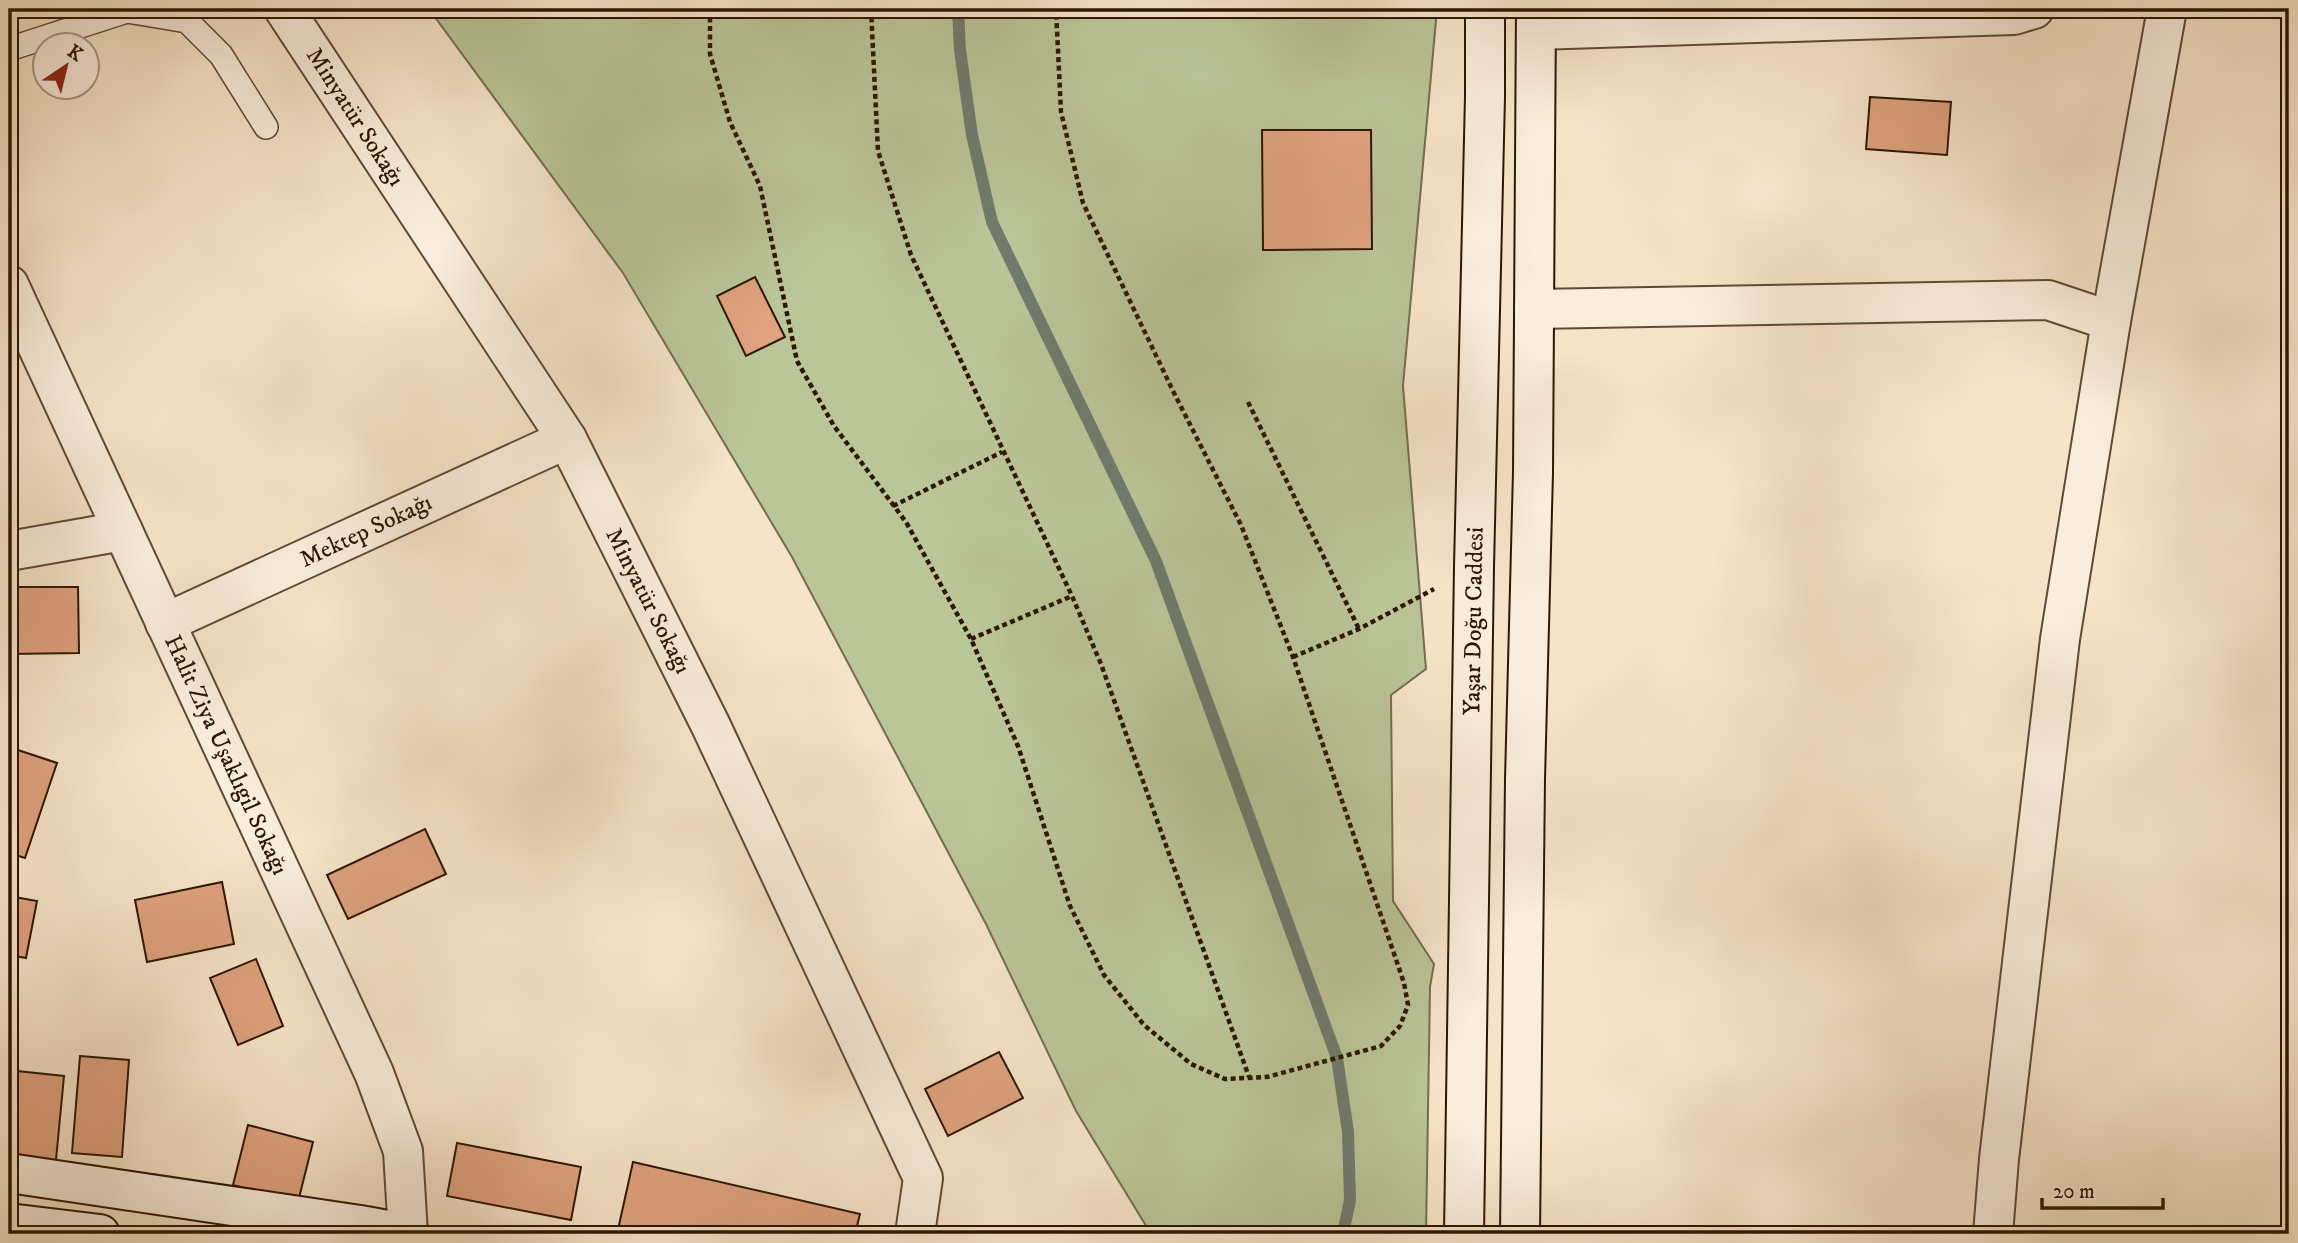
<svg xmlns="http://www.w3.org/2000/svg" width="2298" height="1243" viewBox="0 0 2298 1243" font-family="'IM FELL DW Pica',serif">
	<rect width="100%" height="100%" fill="#f6e4c9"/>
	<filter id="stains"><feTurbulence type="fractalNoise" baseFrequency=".00286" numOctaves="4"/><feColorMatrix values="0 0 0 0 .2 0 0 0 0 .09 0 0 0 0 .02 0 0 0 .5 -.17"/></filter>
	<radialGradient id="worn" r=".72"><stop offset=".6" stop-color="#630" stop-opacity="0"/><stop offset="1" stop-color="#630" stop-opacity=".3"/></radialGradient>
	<path fill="#bac598" stroke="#746e4e" stroke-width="2" d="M429,9H1437L1403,386L1426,669L1391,695L1393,901L1434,964L1430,987L1426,1234H1151L1076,1111L986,924L792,557L623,273Z"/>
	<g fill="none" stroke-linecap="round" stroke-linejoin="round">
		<path stroke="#707b6e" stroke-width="12" d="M958,9L960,50L972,135L992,222L1156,561L1337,1058L1348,1132L1350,1200L1343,1234"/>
	</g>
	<g fill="#dfa17f" stroke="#2d1603" stroke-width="2">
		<path d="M1870,97L1951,102L1947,155L1866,149Z"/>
		<path d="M1262,130H1371L1372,249L1263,250Z"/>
		<path d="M755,277L785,337L746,356L717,296Z"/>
		<path d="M9,587H78L79,653L9,654Z"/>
		<path d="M9,747L57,763L25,858L9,853Z"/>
		<path d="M425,829L446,874L348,919L327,875Z"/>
		<path d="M222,882L234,944L147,962L135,900Z"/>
		<path d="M9,896L37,901L26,958L9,955Z"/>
		<path d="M256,959L283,1026L238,1045L210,978Z"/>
		<path d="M999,1052L1023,1098L948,1136L925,1089Z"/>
		<path d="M80,1056L129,1060L122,1157L72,1153Z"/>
		<path d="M17,1071L64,1076L56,1160L9,1155Z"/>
		<path d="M248,1125L313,1142L298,1202L233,1185Z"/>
		<path d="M457,1143L581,1167L571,1220L447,1196Z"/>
		<path d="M633,1162L860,1214L855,1234H617Z"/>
	</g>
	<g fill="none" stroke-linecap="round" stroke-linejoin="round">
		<g stroke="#5f4a34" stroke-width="26">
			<path id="lane" d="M9,49L127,11L187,21L221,55L266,127"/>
		</g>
		<g stroke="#5f4a34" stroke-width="42">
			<g id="street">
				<path d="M284,9L567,439L710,724L923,1178L915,1234"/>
				<path d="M1536,30L2014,15L2034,9"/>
				<path d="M9,285L374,1073L403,1151L408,1234"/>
				<path d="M1534,309L2048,300L2111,321"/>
				<path d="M9,551L123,531"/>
				<path d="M165,623L567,439"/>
				<path d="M1993,1234L1999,1159L2060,639L2111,321L2167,9"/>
			</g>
		</g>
		<g stroke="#2d1603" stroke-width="42">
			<g id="secondary">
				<path d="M9,1173L360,1225L409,1234"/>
				<path d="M9,1223L100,1234"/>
				<path d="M1464,1234L1474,567L1485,96V9"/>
				<path d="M1520,1234L1525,779L1533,472L1536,9"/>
			</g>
		</g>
		<g stroke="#2d1603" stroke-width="4.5" stroke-dasharray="5 3.5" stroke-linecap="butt">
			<path d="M710,9V54L730,122L760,186L797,361L834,426L906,522L971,639L1018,746L1070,906L1104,975L1144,1025L1191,1064L1225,1079L1267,1077L1381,1046L1400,1026L1408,1005L1404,983L1293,657L1241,525L1174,393L1083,203L1061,112L1056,9"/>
			<path d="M871,9L878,151L911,255L1072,596L1101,664L1249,1077"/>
			<path d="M1248,402L1359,629"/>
			<path d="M893,506L1002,452"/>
			<path d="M971,639L1072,596"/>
			<path d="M1293,657L1359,629L1434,589"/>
		</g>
		<use href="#lane" stroke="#f9eddc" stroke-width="23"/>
		<use href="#street" stroke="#f9eddc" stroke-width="38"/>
		<use href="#secondary" stroke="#f9eddc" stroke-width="38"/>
	</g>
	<g text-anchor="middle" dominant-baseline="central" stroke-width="5" stroke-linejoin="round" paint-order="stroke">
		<g font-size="24" fill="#2d1603" stroke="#f9eddc">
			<text transform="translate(355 117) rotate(57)">Minyatür Sokağı</text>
			<text transform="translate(366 531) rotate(-25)">Mektep Sokağı</text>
			<text transform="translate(648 601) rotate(63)">Minyatür Sokağı</text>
			<text transform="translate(1474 621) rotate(-89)">Yaşar Doğu Caddesi</text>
			<text transform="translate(226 755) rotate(65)">Halit Ziya Uşaklıgil Sokağı</text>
		</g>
	</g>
	<rect width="2298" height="1243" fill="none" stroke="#f6e4c9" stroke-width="35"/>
	<rect x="10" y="10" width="2277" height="1222" fill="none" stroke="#2d1603" stroke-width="3.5"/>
	<rect x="18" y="18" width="2263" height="1208" fill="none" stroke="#2d1603" stroke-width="2"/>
	<g transform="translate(66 66) rotate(35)"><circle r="33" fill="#f9eddc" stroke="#a79785" stroke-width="2"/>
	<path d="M0-5L12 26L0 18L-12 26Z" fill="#8f2418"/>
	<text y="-10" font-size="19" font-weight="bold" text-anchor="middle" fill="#2d1603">K</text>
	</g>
	<path d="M2042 1198v10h121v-10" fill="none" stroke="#2d1603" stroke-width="3.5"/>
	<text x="2053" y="1198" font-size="21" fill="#2d1603" stroke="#f9eddc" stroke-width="5" paint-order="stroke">20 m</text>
	<rect width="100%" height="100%" filter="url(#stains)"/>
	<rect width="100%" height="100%" fill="url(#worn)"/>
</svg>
